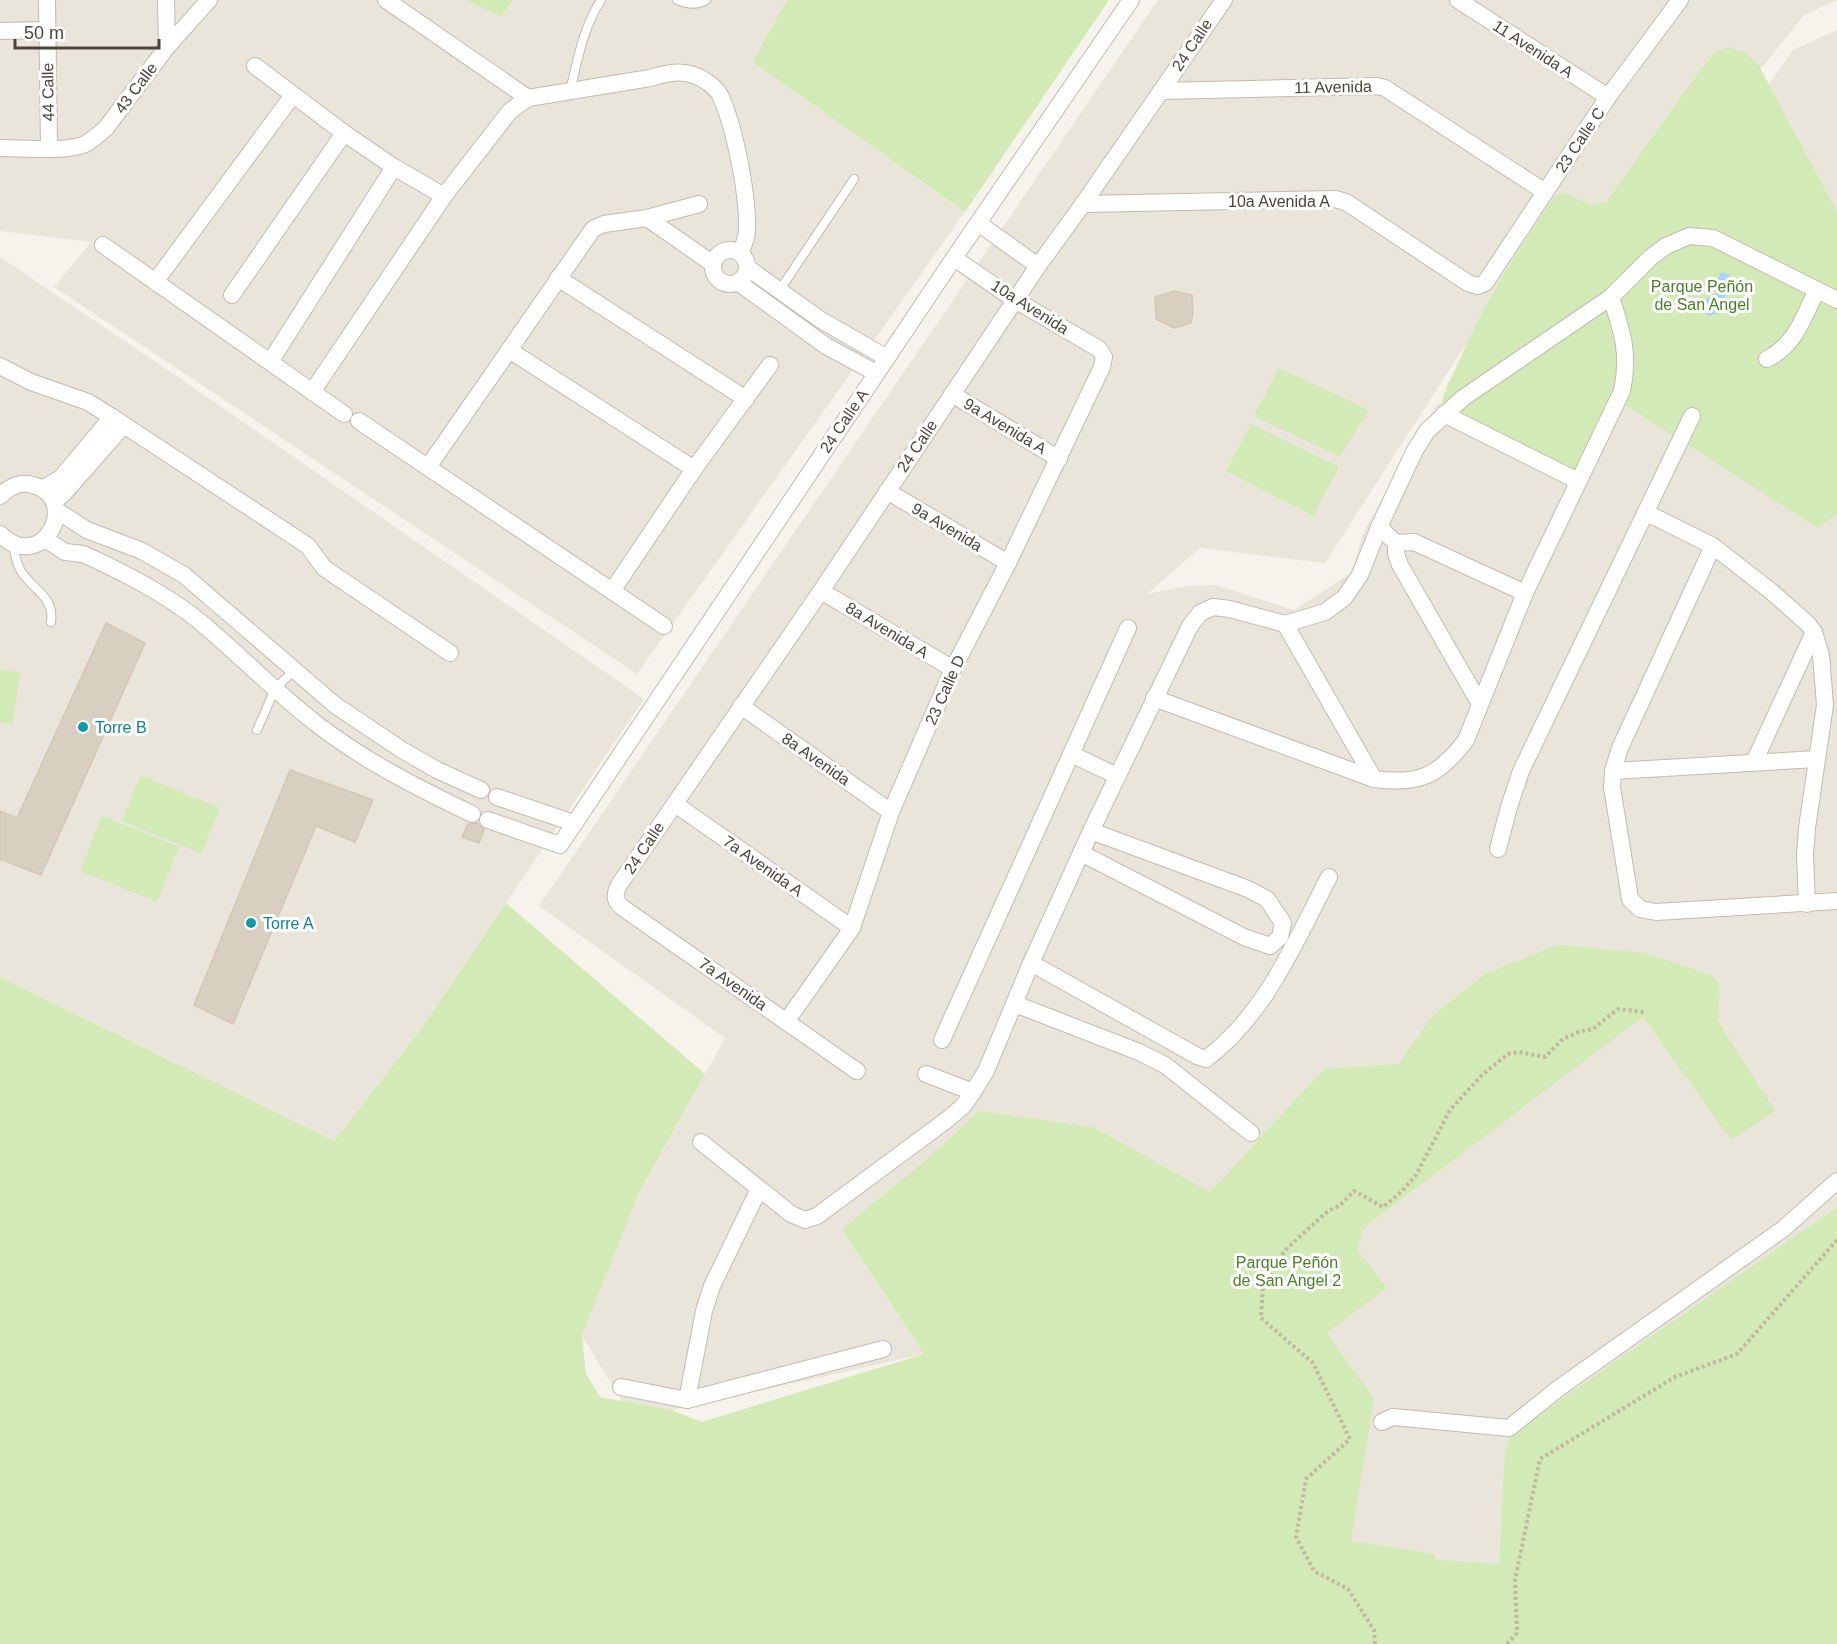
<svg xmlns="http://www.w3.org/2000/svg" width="1837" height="1644" viewBox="0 0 1837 1644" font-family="Arial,sans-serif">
	<rect width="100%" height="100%" fill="#f6f3ec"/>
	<g fill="#eae5da">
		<path d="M0,0H466L501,17L513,0H787L754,62L965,212L637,674L54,287L91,242L0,231Z"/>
		<path d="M1158,0H1837L1804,15L1619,247L1464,347L1325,563L1200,548L1147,594L1187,586L1216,585L1294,610L1351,573L1364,531L1435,407L1547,330L1668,230L1793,50L1837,30V1301L1529,1644L924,1354L633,1419L571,1318L725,1038L539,906Z"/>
		<path d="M0,257L178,377L644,699L418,1033L334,1141L0,977Z"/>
	</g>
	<g fill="#d2eab5">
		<path d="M466,0H513L501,17Z"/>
		<path d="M787,0H1109L965,212L753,62Z"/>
		<path d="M1728,47L1744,52L1758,64L1837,212V514L1818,527L1813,525L1627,406H1624L1579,474L1442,407C1442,393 1450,380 1456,368C1481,309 1513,257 1549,204L1555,196L1564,193L1592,205L1606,202L1701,69L1715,53Z"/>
		<path d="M1279,368L1369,410L1340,457L1254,416Z"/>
		<path d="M1251,424L1339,467L1313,516L1226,471Z"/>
		<path d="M0,670L20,672L13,724L0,722Z"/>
		<path d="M140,775L220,808L201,853L122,821Z"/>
		<path d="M102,816L179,847L157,902L80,871Z"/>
		<path d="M506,903L705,1074L637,1197L582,1335L586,1374L600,1397L671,1410L702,1422L924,1354L842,1229L932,1155L979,1111L1093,1127L1210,1192L1324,1069L1399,1064L1432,1016L1485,974L1558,945L1646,953L1711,975L1718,981L1720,992L1718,1021L1775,1111L1731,1140L1643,1017L1366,1226L1361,1234L1358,1251L1387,1288L1327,1333L1374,1399L1351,1541L1434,1554L1436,1560L1499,1564L1505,1453L1510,1437L1520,1428L1837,1207V1644H0V977L334,1141L418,1033Z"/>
	</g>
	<path fill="#a9d4f2" d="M1721,272L1730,275L1729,289L1719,313L1708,316L1701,309C1703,298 1709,298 1718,293V278Z"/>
	<g fill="#d8cfc1" stroke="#d3c7b4" stroke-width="1.5">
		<path d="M1174,291L1192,295L1193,313L1191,323L1174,328L1156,319L1155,297Z"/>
		<path d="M106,623L145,643L41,875L0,859V811L17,818Z"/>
		<path d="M290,770L373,800L355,842L316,826L233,1024L194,1005Z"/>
		<path d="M478,823L484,830L479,843L462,837L468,824Z"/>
	</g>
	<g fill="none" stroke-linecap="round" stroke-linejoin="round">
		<g stroke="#c2bbae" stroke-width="10">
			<g id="service">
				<path d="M677,0C687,4 697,6 706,0"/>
				<path d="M570,91C578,59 583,28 601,0"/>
				<path d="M779,291L854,179"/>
				<path d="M13,544C15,553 16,564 21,571C32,590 55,596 51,622"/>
				<path d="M257,730L275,689L293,671"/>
			</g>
		</g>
		<g stroke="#c2bbae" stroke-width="18">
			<g id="minor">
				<path d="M47,0L49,148"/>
				<path d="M166,0L167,47"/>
				<path d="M386,0L528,98L650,78C670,72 688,68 707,82C712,85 717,90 720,95C735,127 748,195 747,230C747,238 743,246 741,252"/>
				<path d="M1458,0L1608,97"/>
				<path d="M0,31L47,30"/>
				<path d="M255,66L344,133L394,167L444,196"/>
				<path d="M1161,91L1377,86L1385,88L1545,192"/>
				<path d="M0,148C23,148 62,152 83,145C92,141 99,134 106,128L167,47L209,0"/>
				<path d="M1083,204L1335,199L1346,202L1468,283L1477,286L1485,283L1608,97L1680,0"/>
				<path d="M647,218L713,264"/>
				<path d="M978,223L1038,266"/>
				<path d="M103,245L344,414"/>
				<circle cx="730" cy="267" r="17"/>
				<path d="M748,268L821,320L887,358"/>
				<path d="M558,278L746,399"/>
				<path d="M155,282L293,95"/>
				<path d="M739,283L826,346L876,373"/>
				<path d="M232,295L344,133"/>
				<path d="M509,350L694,469"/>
				<path d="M1767,359C1796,345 1803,317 1817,290"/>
				<path d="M270,362L394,167"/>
				<path d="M0,366L31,382L88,402L112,417L308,546L324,568L450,653"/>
				<path d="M312,392L444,196L510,111L528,98"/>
				<path d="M952,394L1059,459"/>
				<path d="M1444,414L1578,481"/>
				<path d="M359,421L664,626"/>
				<path d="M428,467L593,229L604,224L647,218L699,204"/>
				<path d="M42,489L61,478L112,417"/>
				<path d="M887,491L1008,563"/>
				<path d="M0,496C9,487 20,481 33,485C82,498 43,576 0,534"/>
				<path d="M54,502L65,492L124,425"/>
				<path d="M56,510L87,530L142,551L184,575L335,705L402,750L437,770L481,790"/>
				<path d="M1647,513L1713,546L1772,592L1808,624L1814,632L1821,655L1825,705L1807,828L1805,855L1807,904"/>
				<path d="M1379,527L1396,543V554L1400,565L1480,704"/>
				<path d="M45,539L65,552L83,554L92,558C130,576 165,594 198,620C239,654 276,693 318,725C366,762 418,788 472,814"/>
				<path d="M1396,543L1414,542L1525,593"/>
				<path d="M1713,546L1620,748L1613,771L1612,787L1630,899L1640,909L1656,912L1837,901"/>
				<path d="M612,591L694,469L770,365"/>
				<path d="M821,591L953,669"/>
				<path d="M1285,624L1374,779"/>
				<path d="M1154,698L1374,779C1419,785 1439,776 1466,740L1525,593L1622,391C1630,354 1622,331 1611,297"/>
				<path d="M741,706L891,812"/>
				<path d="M1071,754L1117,776"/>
				<path d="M1754,762L1814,632"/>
				<path d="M1613,771L1817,759"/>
				<path d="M497,797L574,823"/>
				<path d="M675,804L852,928"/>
				<path d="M488,820L560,845L954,258L1131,0"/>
				<path d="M1498,849L1509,807L1521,771L1692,416"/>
				<path d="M1081,853L1244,937L1270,946L1280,937L1283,923L1267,899L1248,889L1091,831"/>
				<path d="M1031,963L1197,1056L1206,1059C1266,1014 1295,942 1329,877"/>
				<path d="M1015,1004L1139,1052L1165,1065L1251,1133"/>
				<path d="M786,1022L852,928L891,812L953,669L1008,563L1102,367L1104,357L1099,349L1015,300L954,258"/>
				<path d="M942,1040L1128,628"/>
				<path d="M857,1071L623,908C614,901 614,895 619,885L821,591L1038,266L1083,204L1224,0"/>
				<path d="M926,1074L973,1092"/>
				<path d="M701,1142L791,1214L805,1220L817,1216L948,1119L963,1106L973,1092L986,1071L1031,963L1091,831L1190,626L1200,613L1213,607L1230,609L1285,624L1325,612L1344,598L1360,575L1379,527L1414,452L1427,431L1463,398L1611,297L1650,258L1666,246L1689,236L1713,238L1837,300"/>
				<path d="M621,1387L687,1400L883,1349"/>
				<path d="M687,1400L704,1311L712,1286L759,1189"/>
				<path d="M1382,1422L1393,1417L1509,1428L1559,1388L1783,1229L1837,1181"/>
			</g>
		</g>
		<g stroke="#c4b79f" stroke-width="4" stroke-dasharray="3 3" stroke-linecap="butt">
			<path d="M1375,1644L1374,1630L1348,1589L1314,1571L1296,1537L1306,1479L1350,1439L1313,1363L1261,1318L1263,1285L1285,1250L1328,1211L1339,1206L1354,1191L1383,1207L1401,1192L1416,1175L1450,1110L1482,1075L1508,1054L1519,1052L1545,1057L1563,1039L1578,1032L1593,1029L1618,1009L1644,1012"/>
			<path d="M1507,1644L1517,1633L1515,1580L1540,1459L1675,1377L1737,1354L1837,1240"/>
		</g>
		<use href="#service" stroke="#fff" stroke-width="8"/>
		<use href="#minor" stroke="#fff" stroke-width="16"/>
	</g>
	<g fill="#0f9aa8" stroke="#fff" stroke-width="2">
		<circle cx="83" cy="727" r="6"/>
		<circle cx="251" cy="923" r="6"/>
	</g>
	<g text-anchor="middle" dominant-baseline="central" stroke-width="6" stroke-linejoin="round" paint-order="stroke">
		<g font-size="16" fill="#4b4439" stroke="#fff">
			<text transform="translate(1192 45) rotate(-56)">24 Calle</text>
			<text transform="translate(1533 49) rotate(33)">11 Avenida A</text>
			<text transform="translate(1333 87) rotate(-1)">11 Avenida</text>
			<text transform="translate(136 88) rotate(-53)">43 Calle</text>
			<text transform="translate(48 92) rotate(-91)">44 Calle</text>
			<text transform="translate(1580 140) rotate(-56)">23 Calle C</text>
			<text x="1279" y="201">10a Avenida A</text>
			<text transform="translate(1030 307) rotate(32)">10a Avenida</text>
			<text transform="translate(844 421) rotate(-56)">24 Calle A</text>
			<text transform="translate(1005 426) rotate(31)">9a Avenida A</text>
			<text transform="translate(917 446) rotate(-56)">24 Calle</text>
			<text transform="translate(947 527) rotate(31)">9a Avenida</text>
			<text transform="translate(887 630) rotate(31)">8a Avenida A</text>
			<text transform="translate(945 690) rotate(-66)">23 Calle D</text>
			<text transform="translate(816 759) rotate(35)">8a Avenida</text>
			<text transform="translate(644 848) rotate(-56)">24 Calle</text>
			<text transform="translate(763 866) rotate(35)">7a Avenida A</text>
			<text transform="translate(733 984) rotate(35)">7a Avenida</text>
		</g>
		<g font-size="16" fill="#4a7f2a" stroke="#fff">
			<text x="1702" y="286">Parque Peñón<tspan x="1702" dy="18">de San Angel</tspan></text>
			<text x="1287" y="1262">Parque Peñón<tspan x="1287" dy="18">de San Angel 2</tspan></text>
		</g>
		<g font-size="16" fill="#0d838f" stroke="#fff" text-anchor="start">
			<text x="95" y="727">Torre B</text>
			<text x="263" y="923">Torre A</text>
		</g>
	</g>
	<path d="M15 39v9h144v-9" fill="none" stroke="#4b4439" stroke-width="3"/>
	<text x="24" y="39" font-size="18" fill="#4b4439" stroke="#ffffff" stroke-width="4.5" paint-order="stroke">50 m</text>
</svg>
